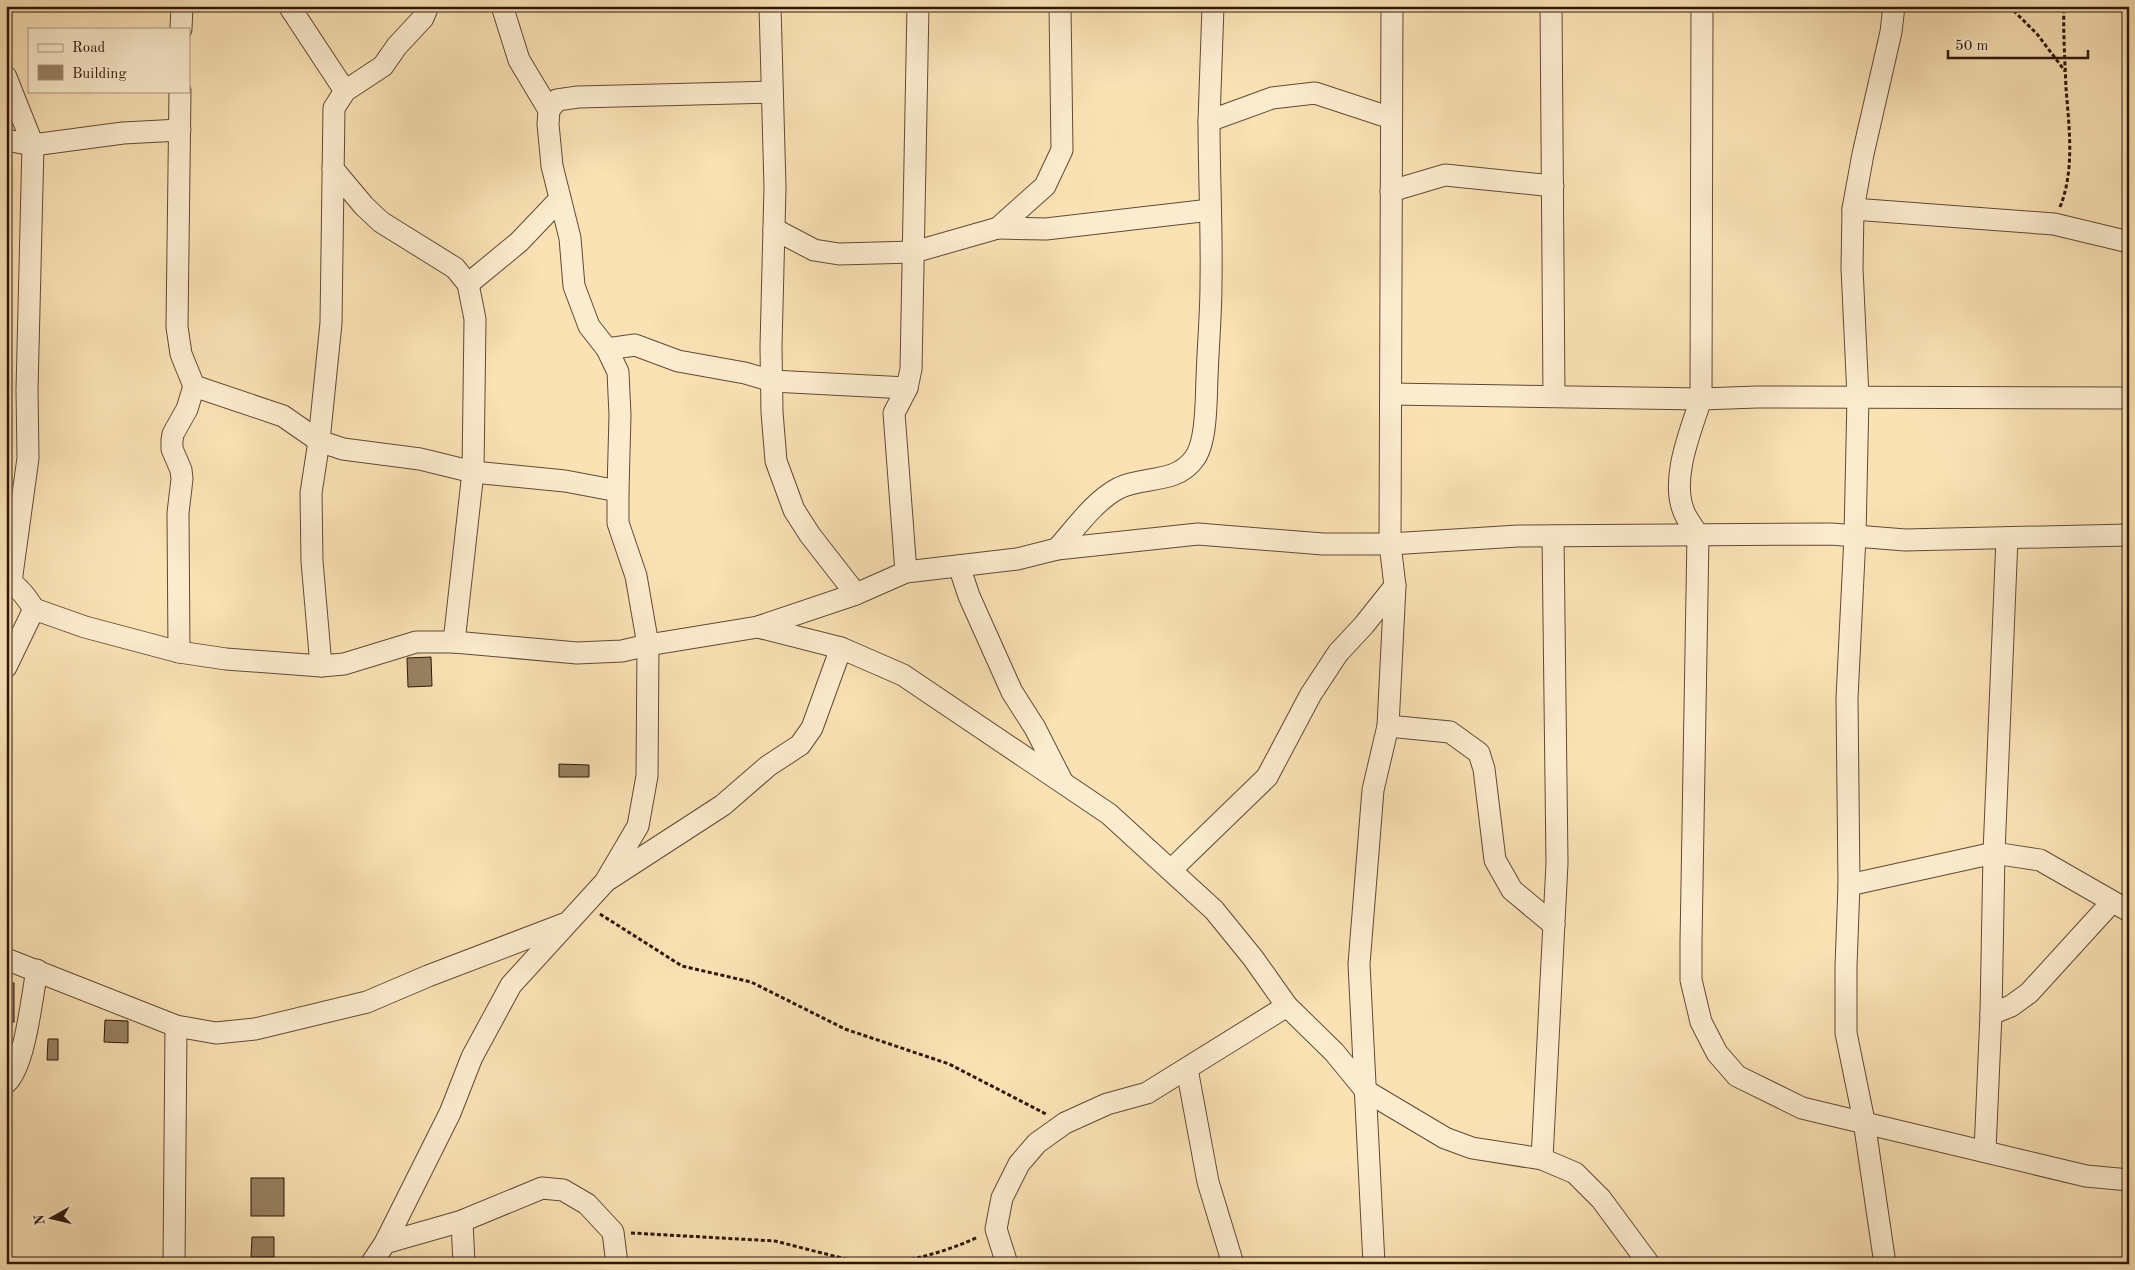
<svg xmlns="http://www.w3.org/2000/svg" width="2135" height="1270" viewBox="0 0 2135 1270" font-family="'Old Standard TT',serif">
	<rect width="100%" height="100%" fill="#fae2b5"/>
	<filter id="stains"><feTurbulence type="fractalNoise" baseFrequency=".004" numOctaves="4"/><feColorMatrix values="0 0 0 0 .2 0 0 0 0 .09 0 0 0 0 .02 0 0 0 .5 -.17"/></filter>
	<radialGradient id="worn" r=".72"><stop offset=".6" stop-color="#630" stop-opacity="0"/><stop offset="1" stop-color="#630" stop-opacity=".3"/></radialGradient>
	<g fill="#988162" stroke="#2e1709">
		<path d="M431,657L432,686L408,687L407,658Z"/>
		<path d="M559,764L589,765V777H559Z"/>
		<rect x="6" y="983" width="8" height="39"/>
		<path d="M105,1020L128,1021V1043L104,1042Z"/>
		<path d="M48,1039H58V1060H47Z"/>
		<rect x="251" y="1178" width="33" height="38"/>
		<rect x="6" y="1221" width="4" height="29"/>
		<path d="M252,1237H274V1257H251Z"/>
	</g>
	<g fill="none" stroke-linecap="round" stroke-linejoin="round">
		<g stroke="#614a34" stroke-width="23">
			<g id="street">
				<path d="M289,6L345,91"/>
				<path d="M502,6L519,60L549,110"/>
				<path d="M770,6L775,187L771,347L772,412L776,461L794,510L810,535L856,594"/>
				<path d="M1551,6L1554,396"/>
				<path d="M1702,6L1701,399C1691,430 1670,479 1684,512C1687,520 1694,528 1698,535L1691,942V980L1701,1022L1717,1053L1737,1076L1802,1108L2086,1176L2129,1180"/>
				<path d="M181,29L182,6"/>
				<path d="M6,77L33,145L6,140"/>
				<path d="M180,91L177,327L181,354L194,386"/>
				<path d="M1209,121L1213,6"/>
				<path d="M333,169L364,206L381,222L455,268L468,284L475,319L473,472L454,642"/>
				<path d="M1391,191L1445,175L1553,186"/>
				<path d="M1853,209L1863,154L1891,32L1894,6"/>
				<path d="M998,228L1046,229L1210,210"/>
				<path d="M774,229L814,250L839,254L914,252L998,228L1045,186L1062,150L1060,6"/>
				<path d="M468,284L519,242L560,199"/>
				<path d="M607,349L635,345L678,361L745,373L772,381L907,388"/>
				<path d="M1391,394L1701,399L1757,397L2129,398"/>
				<path d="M618,491L620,415L618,372L607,349L589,326L574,286L570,238L552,166L548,124L549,110L557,100L578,97L772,92"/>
				<path d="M2007,538L1994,853L2040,860L2129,911"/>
				<path d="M1057,549C1075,529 1094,501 1119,488C1144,476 1176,484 1194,459C1207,443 1206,399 1207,378C1208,346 1211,315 1211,283C1212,229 1209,175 1209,121L1272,98L1315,93L1391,118"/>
				<path d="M959,566L969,596L1012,692L1035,728L1062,781"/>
				<path d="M906,572L894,413L907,388L911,369L918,6"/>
				<path d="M6,580C18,585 27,598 34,609"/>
				<path d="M11,582L28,458L27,390L33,145L123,133L180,130"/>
				<path d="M758,627L841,648L903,675L1109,814L1214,910L1253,958L1287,1006L1334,1052L1366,1091L1445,1138L1472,1148L1542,1159L1575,1173L1601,1199L1649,1264"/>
				<path d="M179,652L226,659L321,666L344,664L416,642H454L577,653L622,651L648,645L758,627L856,594L906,572L1017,559L1057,549L1198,534L1323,544H1390L1518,536L1831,534L1905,540L2129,535"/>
				<path d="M321,666L312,561L311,493L319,441L331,323L334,108L345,91L383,66L397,46L423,18L428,6"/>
				<path d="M6,667L34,609L85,627L179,652L178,513L182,479L181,470L172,449V440L173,434L187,409L194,386L283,416L319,441L343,449L420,459L473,472L565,481L618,491V523L636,576L648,645L647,776L638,826L605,882L511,985L472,1057L450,1113L385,1243L371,1264"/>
				<path d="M1388,726L1450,732L1479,753L1484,769L1495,860L1512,890L1554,925"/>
				<path d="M1171,870L1267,777L1311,694L1338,653L1364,625L1395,586"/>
				<path d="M609,879L723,805L768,766L800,745L812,728L841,648"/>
				<path d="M1849,885L1846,966V1033L1864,1121L1885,1264"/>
				<path d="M6,959L176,1026L216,1033L255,1029L367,1002L428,976L564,924"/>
				<path d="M1991,1014L2011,1006L2029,993L2112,902"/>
				<path d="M1187,1069L1208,1182L1233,1264"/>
				<path d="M6,1083C25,1067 32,996 37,970"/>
				<path d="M1985,1151L1991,1014L1994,853L1849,885L1847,698L1855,536L1858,397L1852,268L1853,209L2054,224L2129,242"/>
				<path d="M1542,1159L1557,863L1553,536"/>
				<path d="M462,1221L464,1264"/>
				<path d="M385,1243L462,1221L542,1188L563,1190L587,1204L613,1232L617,1264"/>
				<path d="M174,1264L176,1026"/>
				<path d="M1007,1264L996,1229L1002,1198L1019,1164L1037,1143L1065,1123L1107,1104L1147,1093L1287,1006"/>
				<path d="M1374,1264L1359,964L1373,790L1388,726L1395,586L1390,544L1392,6"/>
			</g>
		</g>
		<g stroke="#2e1709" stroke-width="3" stroke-dasharray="4 2.5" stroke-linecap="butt">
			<path d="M2009,6L2037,34L2065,71"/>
			<path d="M2060,207C2075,170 2069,127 2066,88C2065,61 2063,33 2064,6"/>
			<path d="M600,914L682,966L751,982L845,1029L949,1064L1046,1114"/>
			<path d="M631,1233L775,1241L865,1264"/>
			<path d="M885,1264C918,1259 948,1251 978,1237"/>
		</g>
		<use href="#street" stroke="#fceccf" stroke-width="21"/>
	</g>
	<rect width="2135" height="1270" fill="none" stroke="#fae2b5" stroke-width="25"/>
	<rect x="8" y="8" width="2120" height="1255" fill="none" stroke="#2e1709" stroke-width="2.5"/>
	<rect x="12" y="12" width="2110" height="1245" fill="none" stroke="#2e1709"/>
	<rect x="28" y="28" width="162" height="65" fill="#fceccf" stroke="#aa9780"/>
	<rect x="38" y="44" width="25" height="8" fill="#fceccf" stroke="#aa9780"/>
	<text x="72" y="52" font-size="15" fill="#2e1709">Road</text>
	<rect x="38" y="65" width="25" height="15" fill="#988162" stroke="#aa9780"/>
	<text x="72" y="78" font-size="15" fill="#2e1709">Building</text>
	<g transform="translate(52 1218) rotate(262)" stroke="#fceccf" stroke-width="4" paint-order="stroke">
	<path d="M0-4L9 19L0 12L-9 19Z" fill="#2e1709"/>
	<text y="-8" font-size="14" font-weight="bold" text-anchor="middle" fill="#2e1709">N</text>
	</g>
	<path d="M1948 50v8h140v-8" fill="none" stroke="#2e1709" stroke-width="2.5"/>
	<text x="1955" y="50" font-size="15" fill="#2e1709" stroke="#fceccf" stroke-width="4" paint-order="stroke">50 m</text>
	<rect width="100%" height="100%" filter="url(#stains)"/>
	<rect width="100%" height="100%" fill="url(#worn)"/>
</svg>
